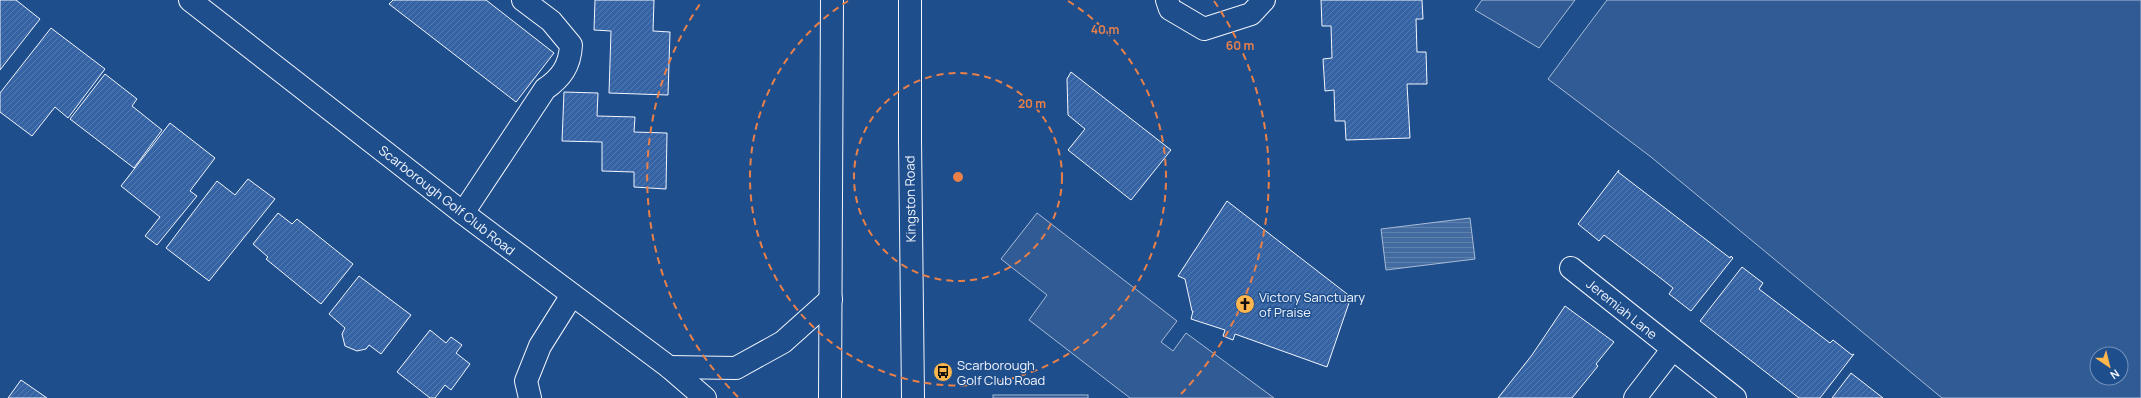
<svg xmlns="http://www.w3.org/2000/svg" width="2141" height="398" viewBox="0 0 2141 398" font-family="Manrope,sans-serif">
	<defs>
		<pattern id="water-rules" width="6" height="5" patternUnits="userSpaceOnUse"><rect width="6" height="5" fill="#446ba0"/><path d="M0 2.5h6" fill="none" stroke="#5f81ae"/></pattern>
		<pattern id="building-hatch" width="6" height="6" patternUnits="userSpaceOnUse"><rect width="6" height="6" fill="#3563a3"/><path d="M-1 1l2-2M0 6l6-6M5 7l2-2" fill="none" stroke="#537ab1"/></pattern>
	</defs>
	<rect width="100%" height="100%" fill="#1f4e8c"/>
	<g fill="#305b95" stroke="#a8bbd7" fill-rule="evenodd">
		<path d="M1482,0H1575L1539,48L1475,10Z"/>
		<path d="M1607,0H2141V398H1942L1651,157L1548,79ZM2097,354H2121V378H2097Z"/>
		<path d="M1037,213L1177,321L1161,342L1173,351L1186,333L1274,398H1130L1029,320L1047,295L1001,259Z"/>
		<rect x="993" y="395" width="95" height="3"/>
	</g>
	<path fill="url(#water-rules)" stroke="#a8bbd7" d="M1470,218L1475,259L1386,270L1381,229Z"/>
	<g fill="url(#building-hatch)" stroke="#f2f6ff">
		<path d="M0,0H16L40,19L0,70Z"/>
		<path d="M393,0H486L554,53L516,102L389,4Z"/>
		<path d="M595,0H654L653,31L670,32L668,95L609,93L611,31L594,30Z"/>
		<path d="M1321,0H1422L1423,19H1416L1417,52H1426L1427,84H1407L1410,138L1346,140L1345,121H1335L1334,90L1325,91L1323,59L1332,58L1331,26H1322Z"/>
		<path d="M51,28L105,69L68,118L55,107L32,136L0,112V93Z"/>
		<path d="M1071,72L1171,150L1131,200L1068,150L1085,129L1068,115L1067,79Z"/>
		<path d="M105,74L137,99L132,106L162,130L134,168L70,119Z"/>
		<path d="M564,92L598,93L597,116L635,117L634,132L667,133L666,189L634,187V172L602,171V142L562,141Z"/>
		<path d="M170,123L215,158L190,191L197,196L157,245L145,236L160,217L121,186Z"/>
		<path d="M1619,170L1618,172L1730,258L1731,256L1733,258L1691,311L1669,294L1673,288L1663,280L1604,235L1599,241L1578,224Z"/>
		<path d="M248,179L275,199L209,281L166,248L217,181L235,195Z"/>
		<path d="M1227,201L1351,297L1327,367L1235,334L1233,340L1223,336L1225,330L1191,319L1193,311H1192L1185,279L1178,276Z"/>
		<path d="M278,213L292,224L297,219L353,264L321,304L266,259L268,257L253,244Z"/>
		<path d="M1742,267L1763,283L1759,289L1830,343L1833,340L1852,355L1854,354L1820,398H1799L1700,321Z"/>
		<path d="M359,276L411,315L381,354L369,345L366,349L357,351L345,346L342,334L345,328L329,314Z"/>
		<path d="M1565,306L1614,342L1596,364L1598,366L1572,398H1498L1532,355Z"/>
		<path d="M430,330L446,343L451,337L462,345L456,353L470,364L451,390L445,385L435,398H430L397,372Z"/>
		<path d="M1851,373L1860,380L1883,398H1832Z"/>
		<path d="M21,380L47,398H8Z"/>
	</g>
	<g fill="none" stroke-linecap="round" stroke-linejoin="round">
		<g stroke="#f2f6ff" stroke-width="24">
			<g id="minor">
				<path d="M190,0L463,213L669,367L705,398"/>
				<path d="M1167,0L1170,9L1204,29L1251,14L1264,0"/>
				<path d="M463,213L545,89C561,78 570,66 571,45L551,21L523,0"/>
				<path d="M1571,268L1735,398"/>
				<path d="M530,398L526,381L540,346L572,295"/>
				<path d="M1635,398L1672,350"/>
			</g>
		</g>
		<g stroke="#f2f6ff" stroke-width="24">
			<g id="major">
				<path d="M910,0V140L913,398"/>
				<path d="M669,367L736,368L783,342L831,299"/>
				<path d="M830,398L832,0"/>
			</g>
		</g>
		<use href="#minor" stroke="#1f4e8c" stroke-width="22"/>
		<use href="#major" stroke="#1f4e8c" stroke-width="22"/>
	</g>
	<g fill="none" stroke="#ea8049" stroke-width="2" stroke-dasharray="7 5">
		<circle cx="958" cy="177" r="104"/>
		<path d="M1068 1A208 208 0 1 1 848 1"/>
		<path d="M738 397A311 311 0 0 1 702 1M1214 1A311 311 0 0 1 1178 397"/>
	</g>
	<defs>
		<g id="church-disc" transform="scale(1)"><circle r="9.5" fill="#ffb74d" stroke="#1f4e8c"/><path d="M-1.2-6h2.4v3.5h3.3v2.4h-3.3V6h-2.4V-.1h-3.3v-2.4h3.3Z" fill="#111"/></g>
		<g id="bus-disc" transform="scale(1)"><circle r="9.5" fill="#ffb74d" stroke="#1f4e8c"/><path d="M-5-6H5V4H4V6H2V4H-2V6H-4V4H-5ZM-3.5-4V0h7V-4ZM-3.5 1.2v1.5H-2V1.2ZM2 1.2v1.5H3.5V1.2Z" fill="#111"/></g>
	</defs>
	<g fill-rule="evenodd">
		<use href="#church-disc" x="1245" y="304"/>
		<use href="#bus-disc" x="943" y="372"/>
	</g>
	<g text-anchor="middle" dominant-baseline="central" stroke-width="3" stroke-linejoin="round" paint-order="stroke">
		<g font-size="13" fill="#f2f6ff" stroke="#1f4e8c">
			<text transform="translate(910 199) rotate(-91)">Kingston Road</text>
			<text transform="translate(447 200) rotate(38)">Scarborough Golf Club Road</text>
			<text transform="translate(1622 309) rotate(39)">Jeremiah Lane</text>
		</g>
		<g font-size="13" fill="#f2f6ff" stroke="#1f4e8c" text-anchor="start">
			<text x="1259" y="297">Victory Sanctuary<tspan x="1259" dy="15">of Praise</tspan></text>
			<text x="957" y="365">Scarborough<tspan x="957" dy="15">Golf Club Road</tspan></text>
		</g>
	</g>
	<circle cx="958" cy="177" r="6" fill="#ea8049" stroke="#1f4e8c" stroke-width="2"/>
	<g font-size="12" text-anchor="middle" font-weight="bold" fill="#ea8049" stroke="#1f4e8c" stroke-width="3" stroke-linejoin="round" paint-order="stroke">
		<text x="1105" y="34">40 m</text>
		<text x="1240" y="50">60 m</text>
		<text x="1032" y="108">20 m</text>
	</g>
	<g transform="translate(2109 366) rotate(145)"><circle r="19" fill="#1f4e8c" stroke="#7391ba"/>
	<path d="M0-3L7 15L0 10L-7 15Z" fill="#ffb74d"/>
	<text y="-6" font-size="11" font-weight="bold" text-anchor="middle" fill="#f2f6ff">N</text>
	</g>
</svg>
